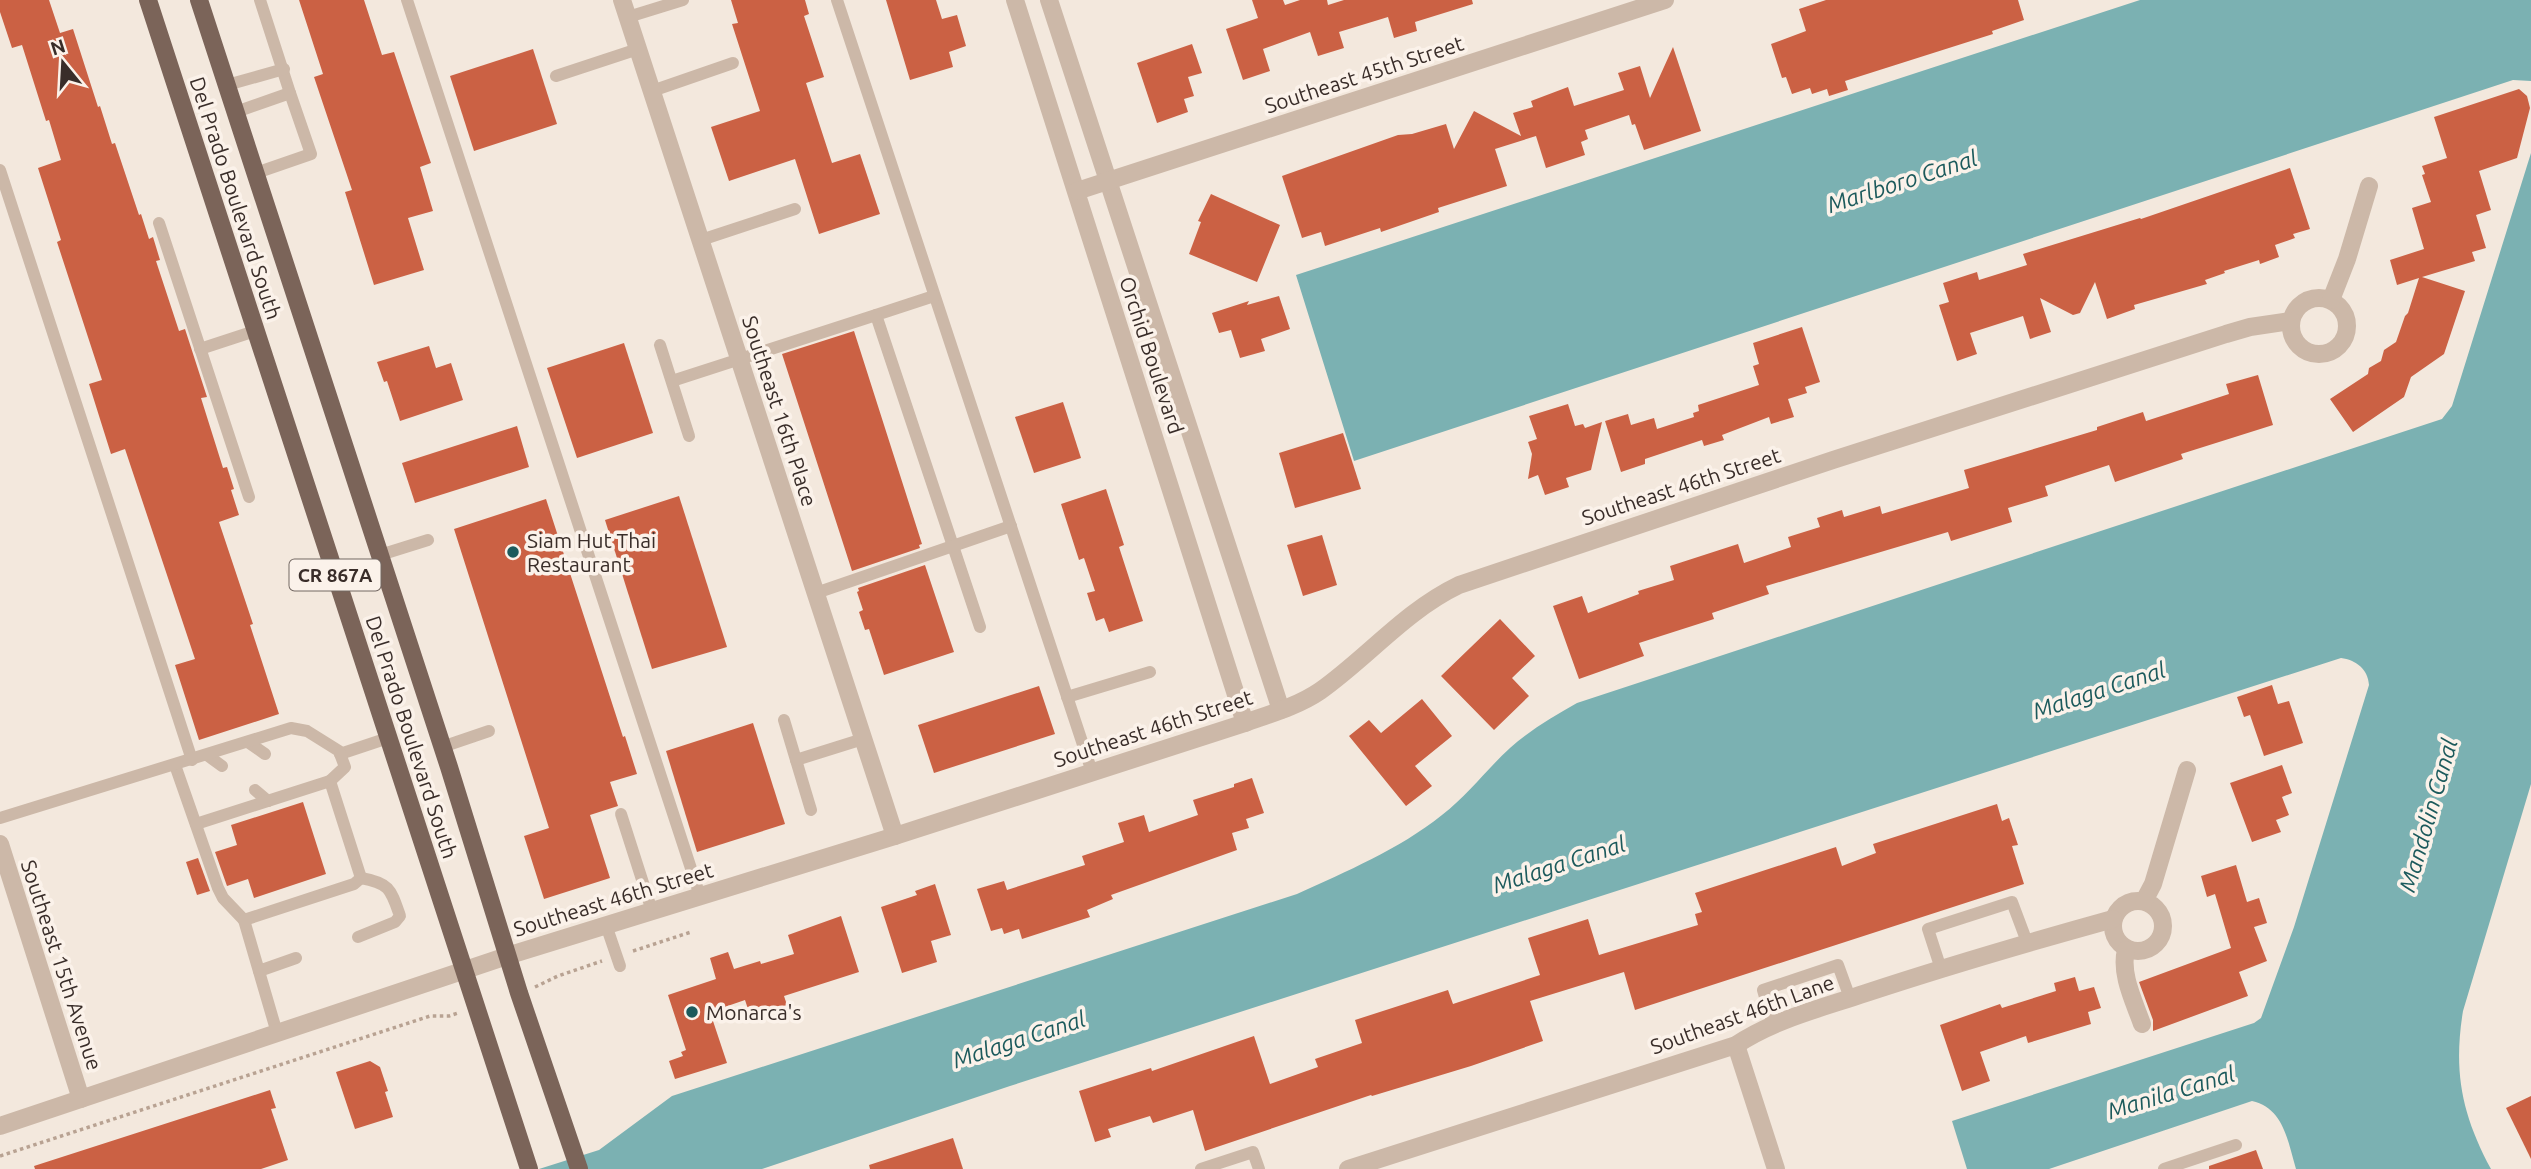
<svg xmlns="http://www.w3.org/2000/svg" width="2531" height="1169" viewBox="0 0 2531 1169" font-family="Ubuntu,sans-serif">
	<rect width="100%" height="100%" fill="#f3e8dd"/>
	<g fill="#7bb1b2">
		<path d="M2140,0H2531V81L2513,80L1354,461L1296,275Z"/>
		<path d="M2531,153V784L2463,1011C2453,1072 2462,1115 2491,1169H2296C2288,1142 2284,1108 2252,1101L2049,1169H1967L1952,1121L2254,1023L2261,1018L2294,927L2369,685C2368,669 2356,660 2341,658L1010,1086L762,1169H539L599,1150L672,1096L1297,894C1347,871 1398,850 1442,815C1468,795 1487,769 1510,748C1530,730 1554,716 1577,703L2442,419L2452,406Z"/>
	</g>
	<g fill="#cb6144">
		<path d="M0,0H49L60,33L73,29L98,107L100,106L112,144L115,143L139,215L141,214L149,239L153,237L160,260L156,261L179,331L185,329L207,397L201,398L223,468L227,467L234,489L231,490L239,515L219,522L253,624L250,625L279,714L199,740L175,665L195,659L125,449L111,454L89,384L102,380L57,242L61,240L38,168L61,160L49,120L46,121L22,45L12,48L0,12Z"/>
		<path d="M299,0H364L382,55L394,52L431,163L420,167L433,211L408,218L424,270L374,285L345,192L352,190L314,77L323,74Z"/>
		<path d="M731,0H805L809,14L804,16L824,77L806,83L832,163L860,154L880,214L819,234L795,159L729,181L711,127L760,111L732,24L738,23Z"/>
		<path d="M886,0H936L942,19L957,15L966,46L949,52L953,67L910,80Z"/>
		<path d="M1252,0H1283L1285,5L1300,0H1327L1328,5L1344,0H1472L1473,4L1415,22L1417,31L1394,38L1388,17L1339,32L1344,48L1318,56L1310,32L1263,49L1270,71L1243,80L1226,29L1258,18Z"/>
		<path d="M1826,0H2018L2024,20L1992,31L1993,34L1845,81L1848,90L1829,96L1827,89L1812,94L1810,88L1792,94L1786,77L1782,78L1771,44L1806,31L1799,9Z"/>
		<path d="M1192,44L1202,73L1188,77L1194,96L1184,99L1188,112L1157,123L1137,63Z"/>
		<path d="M1673,47L1701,131L1644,150L1635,124L1632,125L1629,115L1585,130L1588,139L1581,142L1585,155L1546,168L1536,136L1495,149L1507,186L1438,208L1439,212L1381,232L1380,228L1325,246L1321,232L1302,238L1282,176L1398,135L1412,134L1446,124L1454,149L1474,111L1521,136L1513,113L1533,107L1531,101L1568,87L1574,106L1624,90L1618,73L1640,66L1650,98Z"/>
		<path d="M533,49L557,124L474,151L450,76Z"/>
		<path d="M2519,89L2527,96L2530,108L2517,158L2479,171L2491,210L2476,215L2486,248L2472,252L2475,261L2422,277L2465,291L2444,354L2411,377L2404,397L2353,432L2330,399L2368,374L2369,368L2381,361L2384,350L2396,342L2405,316L2408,313L2419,278L2397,285L2390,260L2424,249L2412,208L2431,202L2422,175L2425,174L2422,166L2447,158L2434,117Z"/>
		<path d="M2290,168L2310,229L2293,234L2295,238L2275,245L2279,257L2260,264L2259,260L2224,271L2225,273L2205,280L2207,284L2134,305L2135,309L2107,319L2095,282L2080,313L2073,315L2040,298L2051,332L2030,339L2023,316L1970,333L1977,354L1957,361L1939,305L1949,302L1943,283L1977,272L1979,280L2027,265L2023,254L2140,218L2141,219Z"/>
		<path d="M1211,194L1280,225L1257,282L1189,254L1201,222L1198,221Z"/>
		<path d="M1279,296L1290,329L1261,339L1265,351L1240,358L1231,330L1219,333L1212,313L1249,301L1247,305Z"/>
		<path d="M1802,327L1820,382L1805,387L1807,393L1788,399L1794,417L1771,424L1769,417L1722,435L1724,440L1704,446L1702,440L1645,459V464L1621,472L1605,421L1628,414L1631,425L1654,418L1657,429L1694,417L1693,413L1699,411L1698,405L1759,385L1753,366L1759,364L1753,343Z"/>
		<path d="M854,331L922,544L919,545L920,548L852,571L782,354Z"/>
		<path d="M624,343L653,433L577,458L547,368Z"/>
		<path d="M429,346L436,368L451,363L463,400L400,421L387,381L384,382L377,362Z"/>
		<path d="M2258,375L2273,425L2181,454L2183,459L2115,482L2109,465L2045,486L2048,496L2008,508L2012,522L1951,541L1948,532L1766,586L1769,594L1712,613L1714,619L1639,643L1644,656L1579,679L1553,606L1582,596L1588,613L1639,594L1638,591L1674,580L1670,566L1738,544L1744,563L1791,547L1788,537L1820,527L1817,518L1842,510L1844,517L1880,506L1882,514L1969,488L1964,470L2097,430V427L2143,412L2146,421L2229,394L2226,384Z"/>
		<path d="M1063,402L1081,458L1034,473L1015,417Z"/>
		<path d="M1568,404L1575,426L1583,424L1585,428L1602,422L1591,470L1566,478L1569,487L1545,495L1538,475L1528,479L1532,454L1528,442L1537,439L1529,416Z"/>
		<path d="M517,426L529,467L415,503L402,463Z"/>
		<path d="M1343,433L1361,489L1295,508L1279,453Z"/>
		<path d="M1106,489L1124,545L1119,547L1143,621L1109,632L1104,618L1096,621L1087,593L1095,591L1084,558L1079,560L1061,504Z"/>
		<path d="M679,496L727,647L652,669L605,520Z"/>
		<path d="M546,499L623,737L625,736L637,774L610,782L618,806L590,815L610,878L544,899L524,836L549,828L454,529Z"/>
		<path d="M1322,535L1337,585L1303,596L1287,545Z"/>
		<path d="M925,565L954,652L884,675L869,629L865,630L859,612L863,610L857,592L859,591L858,588Z"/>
		<path d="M1500,619L1535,656L1512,678L1529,696L1494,730L1441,676Z"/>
		<path d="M2272,685L2278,704L2289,701L2303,743L2264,756L2250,715L2244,717L2237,697Z"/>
		<path d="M1039,686L1055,734L934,773L918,725Z"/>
		<path d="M1422,699L1452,736L1415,766L1432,786L1406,806L1349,736L1369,720L1381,733Z"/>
		<path d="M753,723L785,824L697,852L666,751Z"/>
		<path d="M2282,765L2292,793L2282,797L2289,815L2276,820L2281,832L2252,842L2230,783Z"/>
		<path d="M1252,778L1264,813L1246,819L1249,828L1232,833L1237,850L1111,895L1113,899L1087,910L1090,917L1022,939L1019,929L1004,934L1002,928L991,931L977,889L1004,881L1007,890L1085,865L1082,856L1124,842L1118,823L1144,815L1149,832L1198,815L1193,800L1234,787V784Z"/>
		<path d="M303,802L326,874L254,898L248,879L227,886L215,852L237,845L231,825Z"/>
		<path d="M1997,804L2002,821L2009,818L2018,845L2012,846L2024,884L1635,1010L1624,972L1530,1001L1543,1041L1471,1066L1372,1096L1371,1095L1205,1151L1193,1110L1153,1123L1150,1116L1108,1129L1111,1137L1095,1142L1079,1091L1151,1068L1152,1071L1254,1036L1270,1084L1318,1067L1315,1059L1362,1043L1355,1020L1448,990L1453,1004L1540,975L1528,938L1588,919L1599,955L1698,925L1695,914L1702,912L1695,893L1836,847L1842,866L1876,853L1873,844Z"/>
		<path d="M198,858L210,891L197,895L186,862Z"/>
		<path d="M2236,865L2247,902L2259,898L2267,923L2254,927L2267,961L2239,972L2248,996L2153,1031V1020L2139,982L2231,948L2215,894L2207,897L2201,876Z"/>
		<path d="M935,884L951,935L931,941L937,962L902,973L881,907L917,895L915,891Z"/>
		<path d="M841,916L859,972L784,996L787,1005L765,1012L764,1007L749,1012L745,1000L710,1012L727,1063L675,1079L669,1061L683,1056L681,1052L686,1050L668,995L716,979L710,958L728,952L734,969L760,961L761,964L794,954L788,935Z"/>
		<path d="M2075,977L2079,991L2094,987L2101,1008L2088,1012L2091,1024L2028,1043L2026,1036L1980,1052L1990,1081L1962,1091L1940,1025L2000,1004L2002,1008L2056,991L2054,983Z"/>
		<path d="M370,1061L380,1067L388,1091L385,1092L393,1117L355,1129L336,1072Z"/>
		<path d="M270,1090L276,1108L271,1109L288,1160L261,1169H35L34,1166Z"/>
		<path d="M2531,1096V1159L2506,1108Z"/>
		<path d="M953,1138L963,1169H870L869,1165Z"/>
		<path d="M2256,1150L2263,1169H2209V1166Z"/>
	</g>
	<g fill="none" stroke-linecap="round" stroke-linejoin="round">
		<g stroke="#b8a292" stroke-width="3.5" stroke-dasharray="3.5 3.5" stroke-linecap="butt">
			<path d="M633,951L691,932"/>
			<path d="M535,987L558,976L602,961"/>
			<path d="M0,1156L430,1016H449L458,1013"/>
		</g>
		<g stroke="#ccb8a8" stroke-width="12">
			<path d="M260,0L290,93"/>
			<path d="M407,0L700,896"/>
			<path d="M837,0L1092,772"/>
			<path d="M628,17L683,0"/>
			<path d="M556,76L638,49"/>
			<path d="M227,85L284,69"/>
			<path d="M652,91L733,63"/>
			<path d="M236,112L290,93L311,154L256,173"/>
			<path d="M0,170L192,760"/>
			<path d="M159,223L249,497"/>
			<path d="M701,240L795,209"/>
			<path d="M934,296L876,315L980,627"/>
			<path d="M660,345L689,436"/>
			<path d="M200,349L255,331"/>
			<path d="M672,381L876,315"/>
			<path d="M380,555L428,540"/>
			<path d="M816,593L1011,526"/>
			<path d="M1067,697L1150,672"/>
			<path d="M784,720L811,810"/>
			<path d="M248,742L265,754"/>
			<path d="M442,747L489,731"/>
			<path d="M340,754L388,738"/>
			<path d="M207,755L222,766"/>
			<path d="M796,760L863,739"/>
			<path d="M175,765L218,888L223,898L244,920"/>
			<path d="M255,790L268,801"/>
			<path d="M621,814L652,911"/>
			<path d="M0,818L291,728L307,731L339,751L345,767L330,781L361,878L354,884L244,920L277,1033"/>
			<path d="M196,824L330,781"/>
			<path d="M606,925L620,966"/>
			<path d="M358,937L395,922L400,916C391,890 390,883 361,878"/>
			<path d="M1941,969L1928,929L2012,902L2027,942"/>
			<path d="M259,971L296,958"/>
			<path d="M1773,1025L1763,990L1838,965L1850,998"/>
			<path d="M1201,1169L1253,1152L1259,1169"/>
			<path d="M2164,1169L2236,1145"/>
		</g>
		<g stroke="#ccb8a8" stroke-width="18">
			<path d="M622,0L895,836"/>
			<path d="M1015,0L1245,723"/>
			<path d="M1049,0L1281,710"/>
			<path d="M1077,191L1665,0"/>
			<circle cx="2319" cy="326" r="28"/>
			<path d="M2331,300L2347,259L2369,186"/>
			<path d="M0,844L81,1099"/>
			<circle cx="2138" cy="926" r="25"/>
			<path d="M2144,901L2153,884L2187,770"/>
			<path d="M2126,950C2120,974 2134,1001 2142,1024"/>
			<path d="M1736,1045L1776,1169"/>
			<path d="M0,1126L507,956L895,836L1245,723C1270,714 1298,706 1320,691C1368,657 1405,611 1459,585L1833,460L2226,334L2250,327L2291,321"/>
			<path d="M1348,1169L1736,1045C1775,1019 1822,1008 1866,993C1948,966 2030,942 2113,919"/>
		</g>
		<g stroke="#7b6459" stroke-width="18">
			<path d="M148,0L529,1169"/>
			<path d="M199,0L449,767L519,993L579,1169"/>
		</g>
	</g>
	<g fill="#1c5a5c" stroke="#fbf2ea" stroke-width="2.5">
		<circle cx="513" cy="552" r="7"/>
		<circle cx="692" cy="1012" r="7"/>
	</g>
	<g text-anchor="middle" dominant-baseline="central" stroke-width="7" stroke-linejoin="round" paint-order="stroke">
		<rect fill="#fbf2ea" stroke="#736863" stroke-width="2" x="289.5" y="559.5" width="91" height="31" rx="5"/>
		<g font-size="19" font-weight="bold" fill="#392d29">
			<text x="335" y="575">CR 867A</text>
		</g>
		<g font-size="21" fill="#392d29" stroke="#fbf2ea">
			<text transform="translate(1364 74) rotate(-18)">Southeast 45th Street</text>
			<text transform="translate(236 198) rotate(72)">Del Prado Boulevard South</text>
			<text transform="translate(1152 355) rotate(72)">Orchid Boulevard</text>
			<text transform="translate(780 411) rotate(72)">Southeast 16th Place</text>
			<text transform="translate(1681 486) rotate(-18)">Southeast 46th Street</text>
			<text transform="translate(1153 728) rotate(-18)">Southeast 46th Street</text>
			<text transform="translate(412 737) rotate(72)">Del Prado Boulevard South</text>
			<text transform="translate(613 899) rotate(-17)">Southeast 46th Street</text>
			<text transform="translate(62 965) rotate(72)">Southeast 15th Avenue</text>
			<text transform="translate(1742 1014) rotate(-20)">Southeast 46th Lane</text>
		</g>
		<g font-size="21" fill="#392d29" stroke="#fbf2ea" text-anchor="start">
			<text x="527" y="540">Siam Hut Thai<tspan x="527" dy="24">Restaurant</tspan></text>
			<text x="706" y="1012">Monarca's</text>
		</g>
		<g font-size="23" font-style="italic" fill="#1c5a5c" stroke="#fbf2ea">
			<text transform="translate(1902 181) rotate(-18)">Marlboro Canal</text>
			<text transform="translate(2099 690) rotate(-18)">Malaga Canal</text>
			<text transform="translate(2428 815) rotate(-74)">Mandolin Canal</text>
			<text transform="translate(1559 864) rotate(-18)">Malaga Canal</text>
			<text transform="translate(1019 1039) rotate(-18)">Malaga Canal</text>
			<text transform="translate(2171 1092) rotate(-17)">Manila Canal</text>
		</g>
	</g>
	<g transform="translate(63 63) rotate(342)" stroke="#fbf2ea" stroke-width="5" paint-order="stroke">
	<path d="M0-5L12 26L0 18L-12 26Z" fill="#392d29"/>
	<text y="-10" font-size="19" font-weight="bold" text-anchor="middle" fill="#392d29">N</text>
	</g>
</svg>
